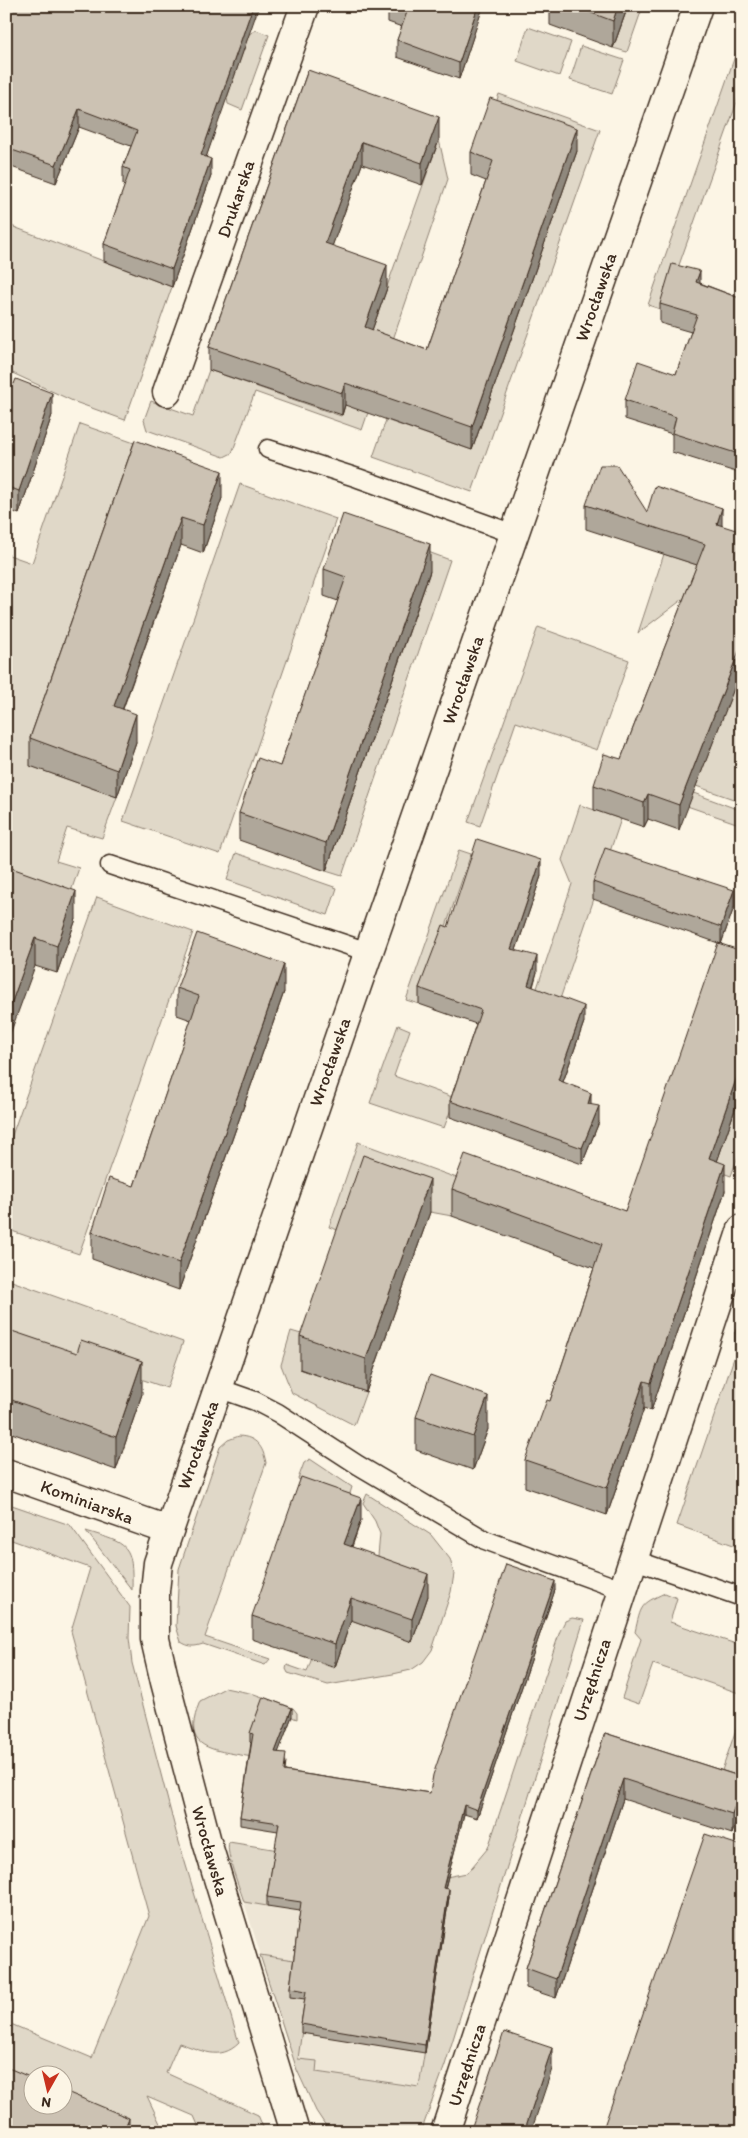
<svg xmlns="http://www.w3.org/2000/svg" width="748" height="2138" viewBox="0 0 748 2138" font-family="Itim,sans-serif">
	<rect width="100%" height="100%" fill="#fcf5e5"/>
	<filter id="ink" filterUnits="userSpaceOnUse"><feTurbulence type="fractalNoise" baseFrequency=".02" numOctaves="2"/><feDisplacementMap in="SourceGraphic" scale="10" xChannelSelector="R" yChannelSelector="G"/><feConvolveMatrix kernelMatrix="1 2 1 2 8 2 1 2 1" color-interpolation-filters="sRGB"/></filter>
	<g filter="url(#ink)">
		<path fill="#eee6d6" d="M449,1897L419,2087L297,2070L244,1902L267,1905Z"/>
		<g fill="#e0d8c8" stroke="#8e8173" fill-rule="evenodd">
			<path d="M628,6H643L627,52L613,48Z"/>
			<path d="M528,27L571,42L559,76L517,61Z"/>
			<path d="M256,30L269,35L242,110L228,104L227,98L249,34Z"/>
			<path d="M742,36V88L663,310L648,305Z"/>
			<path d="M581,46L624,60L612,94L570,80Z"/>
			<path d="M499,94L600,130L472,492L373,457L386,420L472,450L490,121Z"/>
			<path d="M439,140L448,179L362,430L255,392L232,453L224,457L147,430L144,420L151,401L193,416L209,370L341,416Z"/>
			<path d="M6,224L172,287L125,420L75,402L6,370Z"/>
			<path d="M80,424L203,467L136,468L31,766L117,797L102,838L67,828L56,861L79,868L66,906L6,885V554L32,563Z"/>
			<path d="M240,484L336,519L220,854L123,821Z"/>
			<path d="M349,523L450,560L342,876L326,871L430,572Z"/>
			<path d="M664,554L742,580L687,596L638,633Z"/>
			<path d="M538,627L629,660L597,750L516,722L480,826L468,822Z"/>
			<path d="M742,668V802L696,786Z"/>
			<path d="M637,772L742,811V825L632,787Z"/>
			<path d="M580,805L621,819L556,1011L532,1003L572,884L562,860Z"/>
			<path d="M459,850L471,854L419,1004L406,1000Z"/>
			<path d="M236,853L337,888L328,915L227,880Z"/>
			<path d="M97,897L193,932L79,1254L6,1229V1152Z"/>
			<path d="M398,1025L410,1030L394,1076L455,1098L444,1128L370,1103Z"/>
			<path d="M742,1089V1145L731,1176L714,1170Z"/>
			<path d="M358,1142L465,1181L452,1216L430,1212L347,1233L329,1227Z"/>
			<path d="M6,1279L183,1342L167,1388L6,1333Z"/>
			<path d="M291,1331L311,1337L300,1369L366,1392L354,1425L292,1393L281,1365Z"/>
			<path d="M735,1355L742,1357V1548L677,1525Z"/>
			<path d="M239,1436C256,1437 263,1446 266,1463L205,1637L270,1659L265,1665L203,1644C194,1647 189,1647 181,1642L176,1626L179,1569L220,1447L228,1440Z"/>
			<path d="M310,1459L352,1487L348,1500L298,1479L304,1463Z"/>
			<path d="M367,1494L431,1535L450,1559L454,1574L451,1592L432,1650L423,1662L411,1670L393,1674L328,1685L288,1673L286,1669L287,1665L307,1672L328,1612L412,1641L376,1578L380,1534L375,1521L363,1503ZM327,1641L342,1646L334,1668L320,1663Z"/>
			<path d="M6,1503L70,1525L130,1607L129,1638L132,1663L176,1832L239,2043C220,2062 201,2050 179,2043L166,2073L258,2115L265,2132H201L194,2116L147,2096L164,2132H121L62,2106V2076H32V2094L6,2083V2022L92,2058L149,1916L71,1631L90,1568L6,1538Z"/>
			<path d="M86,1531C129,1544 133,1544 132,1590Z"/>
			<path d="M665,1593L677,1598L670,1622L742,1646V1694L653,1664L639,1704L622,1698L641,1639L635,1632C641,1606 640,1604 665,1593Z"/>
			<path d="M572,1618L584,1620L445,2065L421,2132H330L316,2111L297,2070L260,1955L294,1960L306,2000L298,2059L317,2061L316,2072L419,2087L449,1897L267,1906L244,1902C240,1888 225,1854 229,1842L446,1877L467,1873L488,1848L560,1631L565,1621Z"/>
			<path d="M225,1688L254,1694L293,1708L297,1713V1719L263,1706L250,1742L279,1752L286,1762C269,1760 252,1757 235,1754C199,1748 184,1741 200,1701Z"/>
			<path d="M742,1712V1785L716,1788Z"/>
		</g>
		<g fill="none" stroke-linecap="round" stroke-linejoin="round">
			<g stroke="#3b2a1e" stroke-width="21">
				<g id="lane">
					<path d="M268,449L358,478L514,534"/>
					<path d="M110,865L368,952"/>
					<path d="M218,1388L255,1401L278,1413L358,1465L485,1540L622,1590"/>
					<path d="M632,1559L742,1597"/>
				</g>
			</g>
			<g stroke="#3b2a1e" stroke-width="31">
				<g id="street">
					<path d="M167,392L305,6"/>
					<path d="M6,1473L168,1530"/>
					<path d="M295,2132L207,1842L165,1682L155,1639V1591L158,1563L353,997L698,6"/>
					<path d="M445,2132L742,1229"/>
				</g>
			</g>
			<use href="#lane" stroke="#fcf5e5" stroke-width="18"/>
			<use href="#street" stroke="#fcf5e5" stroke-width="28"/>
		</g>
		<g fill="#afa79a" stroke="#3b2a1e">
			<path d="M6,6L217,124L206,157L211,176L172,287L104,261V244L125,185L123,184V167L131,146L79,127L56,183L6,165Z"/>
			<path d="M388,6H483L459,79L397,57V40L402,27L388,22Z"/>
			<path d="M550,6H628L613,48L550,25Z"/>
			<path d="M742,69V94L740,93V74Z"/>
			<path d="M308,70L439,140L422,185L362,164L332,246L387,288L372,330L427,350L486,181L471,175V152L577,151L472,450L345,405L342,415L209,370V347Z"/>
			<path d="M700,283L742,299V474L672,452V434L625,419V400L676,374L691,332L660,323V304Z"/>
			<path d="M6,381L52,415L19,514L6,509Z"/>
			<path d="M135,440L222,498L203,553L181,545L123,709L136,742L117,797L30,766V738Z"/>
			<path d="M586,505L647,512L722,508L679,830L648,819L644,827L594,810V785L621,759L697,565L586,529Z"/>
			<path d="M324,569L430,571L326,871L239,840V813L280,766L338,601L324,596Z"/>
			<path d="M6,866L76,919L57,973L35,966Z"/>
			<path d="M541,876L516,950L537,972L533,987L584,1022L563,1082L591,1104L599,1122L582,1164L450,1117V1101L476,1024L419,1004V988L448,927Z"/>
			<path d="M593,882L734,907L721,944L593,899Z"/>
			<path d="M742,951V1089L717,1161L725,1191L651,1411L644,1408L607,1515L525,1487V1460L550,1401L594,1268L452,1216V1189L625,1211Z"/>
			<path d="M177,988L284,992L179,1290L92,1259V1232L134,1186L191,1020L177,1015Z"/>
			<path d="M430,1212L366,1392L300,1369V1336Z"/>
			<path d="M742,1313V1357L735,1355V1333Z"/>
			<path d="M6,1329L142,1394L116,1470L6,1431Z"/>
			<path d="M416,1417L488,1429L473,1470L416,1450Z"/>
			<path d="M361,1520L352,1547L428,1596L412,1642L351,1620L335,1667L252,1639V1616Z"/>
			<path d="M555,1590L477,1818L464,1814L445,1888L449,1897L425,2053L301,2033V2024L305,1999L290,1997V1988L300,1911L267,1906V1897L278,1831L240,1825V1817L251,1743L250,1742V1733L292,1716L278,1752L286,1762L285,1771L430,1793Z"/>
			<path d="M605,1733L742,1777V1804L732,1834L623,1799L556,1998L526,1988V1968Z"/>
		</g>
		<g fill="#8f887d" stroke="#3b2a1e">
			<path d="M253,6H259L201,172V155Z"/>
			<path d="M478,6H483V7L459,79V63Z"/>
			<path d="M618,6H628L613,48V21Z"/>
			<path d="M79,109V127L56,183V165Z"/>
			<path d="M439,117V140L422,185V163Z"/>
			<path d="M577,128V151L472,450V427Z"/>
			<path d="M362,142V164L325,266V243Z"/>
			<path d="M211,159V176L172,287V269Z"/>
			<path d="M387,265V288L365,350V327Z"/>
			<path d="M700,271V291L696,282Z"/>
			<path d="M345,383V405L342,415V393Z"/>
			<path d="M52,393V415L19,514V491Z"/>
			<path d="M222,471V498L203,553V525Z"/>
			<path d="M722,508V532L717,524Z"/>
			<path d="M181,518V545L114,733V706Z"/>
			<path d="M430,544V571L326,871V843Z"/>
			<path d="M742,643V668L679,830V805Z"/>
			<path d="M136,714V742L117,797V770Z"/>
			<path d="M648,794V819L644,827V803Z"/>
			<path d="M541,860V876L511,965V949Z"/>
			<path d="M734,890V907L721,944V927Z"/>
			<path d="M76,891V919L57,973V946Z"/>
			<path d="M35,938V966L6,1045V1018Z"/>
			<path d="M537,956V972L528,1001V985Z"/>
			<path d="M284,964V992L179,1290V1263Z"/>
			<path d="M584,1006V1022L558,1096V1080Z"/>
			<path d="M742,1062V1089L709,1185V1158Z"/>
			<path d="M591,1093V1109L588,1104Z"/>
			<path d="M599,1106V1122L582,1164V1148Z"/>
			<path d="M725,1164V1191L651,1411V1383Z"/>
			<path d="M430,1179V1212L366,1392V1359Z"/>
			<path d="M142,1361V1394L116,1470V1437Z"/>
			<path d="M644,1381V1408L607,1515V1488Z"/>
			<path d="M488,1396V1429L473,1470V1437Z"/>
			<path d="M361,1498V1520L344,1566V1544Z"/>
			<path d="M428,1574V1596L412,1642V1619Z"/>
			<path d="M555,1581V1590L477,1818V1810Z"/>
			<path d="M351,1598V1620L335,1667V1644Z"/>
			<path d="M292,1708V1716L275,1761V1752Z"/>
			<path d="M623,1779V1799L556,1998V1979Z"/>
			<path d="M742,1784V1804L732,1834V1814Z"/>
			<path d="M464,1805V1814L443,1896V1888Z"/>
			<path d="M449,1889V1897L425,2053V2045Z"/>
			<path d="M552,2048V2069L531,2132H524Z"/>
			<path d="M129,2118V2132H123Z"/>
		</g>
		<g fill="#ccc2b3" stroke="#3b2a1e">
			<path d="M6,6H253L201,155L211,159L172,269L104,244L130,170L123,167L137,131L79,109L56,165L6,148Z"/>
			<path d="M390,6H478L459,63L397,40L407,12Z"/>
			<path d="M573,6H618L613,21Z"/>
			<path d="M308,70L439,117L422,163L362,142L325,243L387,265L365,327L427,350L493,161L471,152L490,98L577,128L472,427L345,383L342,393L209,347Z"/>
			<path d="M672,264L700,271L696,282L742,299V455L672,433L676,417L625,400L638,361L676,374L697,315L660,304Z"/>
			<path d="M16,379L52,393L19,491L6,486V381L14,384Z"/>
			<path d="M135,440L222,471L203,525L181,518L114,706L136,714L117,770L30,738Z"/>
			<path d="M600,465H617L647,512L655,486L722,508L717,524L742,532V643L679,805L648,794L644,803L594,785L604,754L621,759L705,544L586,505Z"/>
			<path d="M343,514L430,544L326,843L239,813L258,758L280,766L346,577L324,569Z"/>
			<path d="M477,839L541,860L511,949L537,956L528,985L584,1006L558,1080L591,1093L588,1104L599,1106L582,1148L450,1101L481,1010L419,988L443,925L448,927Z"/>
			<path d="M605,848L734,890L721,927L593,882Z"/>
			<path d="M6,866L76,891L57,946L35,938L6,1018Z"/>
			<path d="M197,933L284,964L179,1263L92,1232L109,1178L134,1186L199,996L177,988Z"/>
			<path d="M718,943L742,951V1062L709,1158L725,1164L651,1383L644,1381L607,1488L525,1460L547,1400L550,1401L602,1244L452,1189L465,1154L625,1211Z"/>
			<path d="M363,1155L430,1179L366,1359L300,1336Z"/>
			<path d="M742,1313V1335L735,1333Z"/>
			<path d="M6,1329L77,1353L81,1340L142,1361L116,1437L6,1398Z"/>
			<path d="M430,1375L488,1396L473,1437L416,1417Z"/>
			<path d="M301,1477L361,1498L344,1544L428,1574L412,1619L351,1598L335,1644L252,1616Z"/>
			<path d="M506,1564L555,1581L477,1810L464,1805L443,1888L449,1889L425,2045L301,2024L306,1991L290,1988L301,1902L267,1897L279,1823L240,1817L253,1734L250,1733L263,1697L292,1708L275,1752L286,1753L284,1771L430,1793L433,1775Z"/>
			<path d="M605,1733L742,1777V1784L732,1814L623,1779L556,1979L526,1968Z"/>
			<path d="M705,1834L742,1846V2132H602Z"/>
			<path d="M504,2032L552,2048L524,2132H470Z"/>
			<path d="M6,2067L32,2078V2106H62V2090L129,2118L123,2132H6Z"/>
		</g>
	</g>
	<g text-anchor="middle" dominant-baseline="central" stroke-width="4" stroke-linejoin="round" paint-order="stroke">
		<g font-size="18" fill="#3b2a1e" stroke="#fcf5e5">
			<text transform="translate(236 199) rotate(-71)">Drukarska</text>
			<text transform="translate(596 297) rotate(-71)">Wrocławska</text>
			<text transform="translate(463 680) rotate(-71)">Wrocławska</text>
			<text transform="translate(330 1062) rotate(-71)">Wrocławska</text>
			<text transform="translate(198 1445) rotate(-71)">Wrocławska</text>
			<text transform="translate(87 1502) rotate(20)">Kominiarska</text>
			<text transform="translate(592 1680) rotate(-72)">Urzędnicza</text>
			<text transform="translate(210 1851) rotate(74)">Wrocławska</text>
			<text transform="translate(467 2065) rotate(-72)">Urzędnicza</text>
		</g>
	</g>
	<rect width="748" height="2138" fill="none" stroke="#fcf5e5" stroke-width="25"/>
	<rect x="12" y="12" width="723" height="2113" fill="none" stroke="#3b2a1e" stroke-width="2" filter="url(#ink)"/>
	<g transform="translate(48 2090) rotate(188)"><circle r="24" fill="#fcf5e5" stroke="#afa495"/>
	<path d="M0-4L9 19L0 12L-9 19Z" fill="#c8321e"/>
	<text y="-8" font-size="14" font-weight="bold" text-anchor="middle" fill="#3b2a1e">N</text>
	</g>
</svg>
